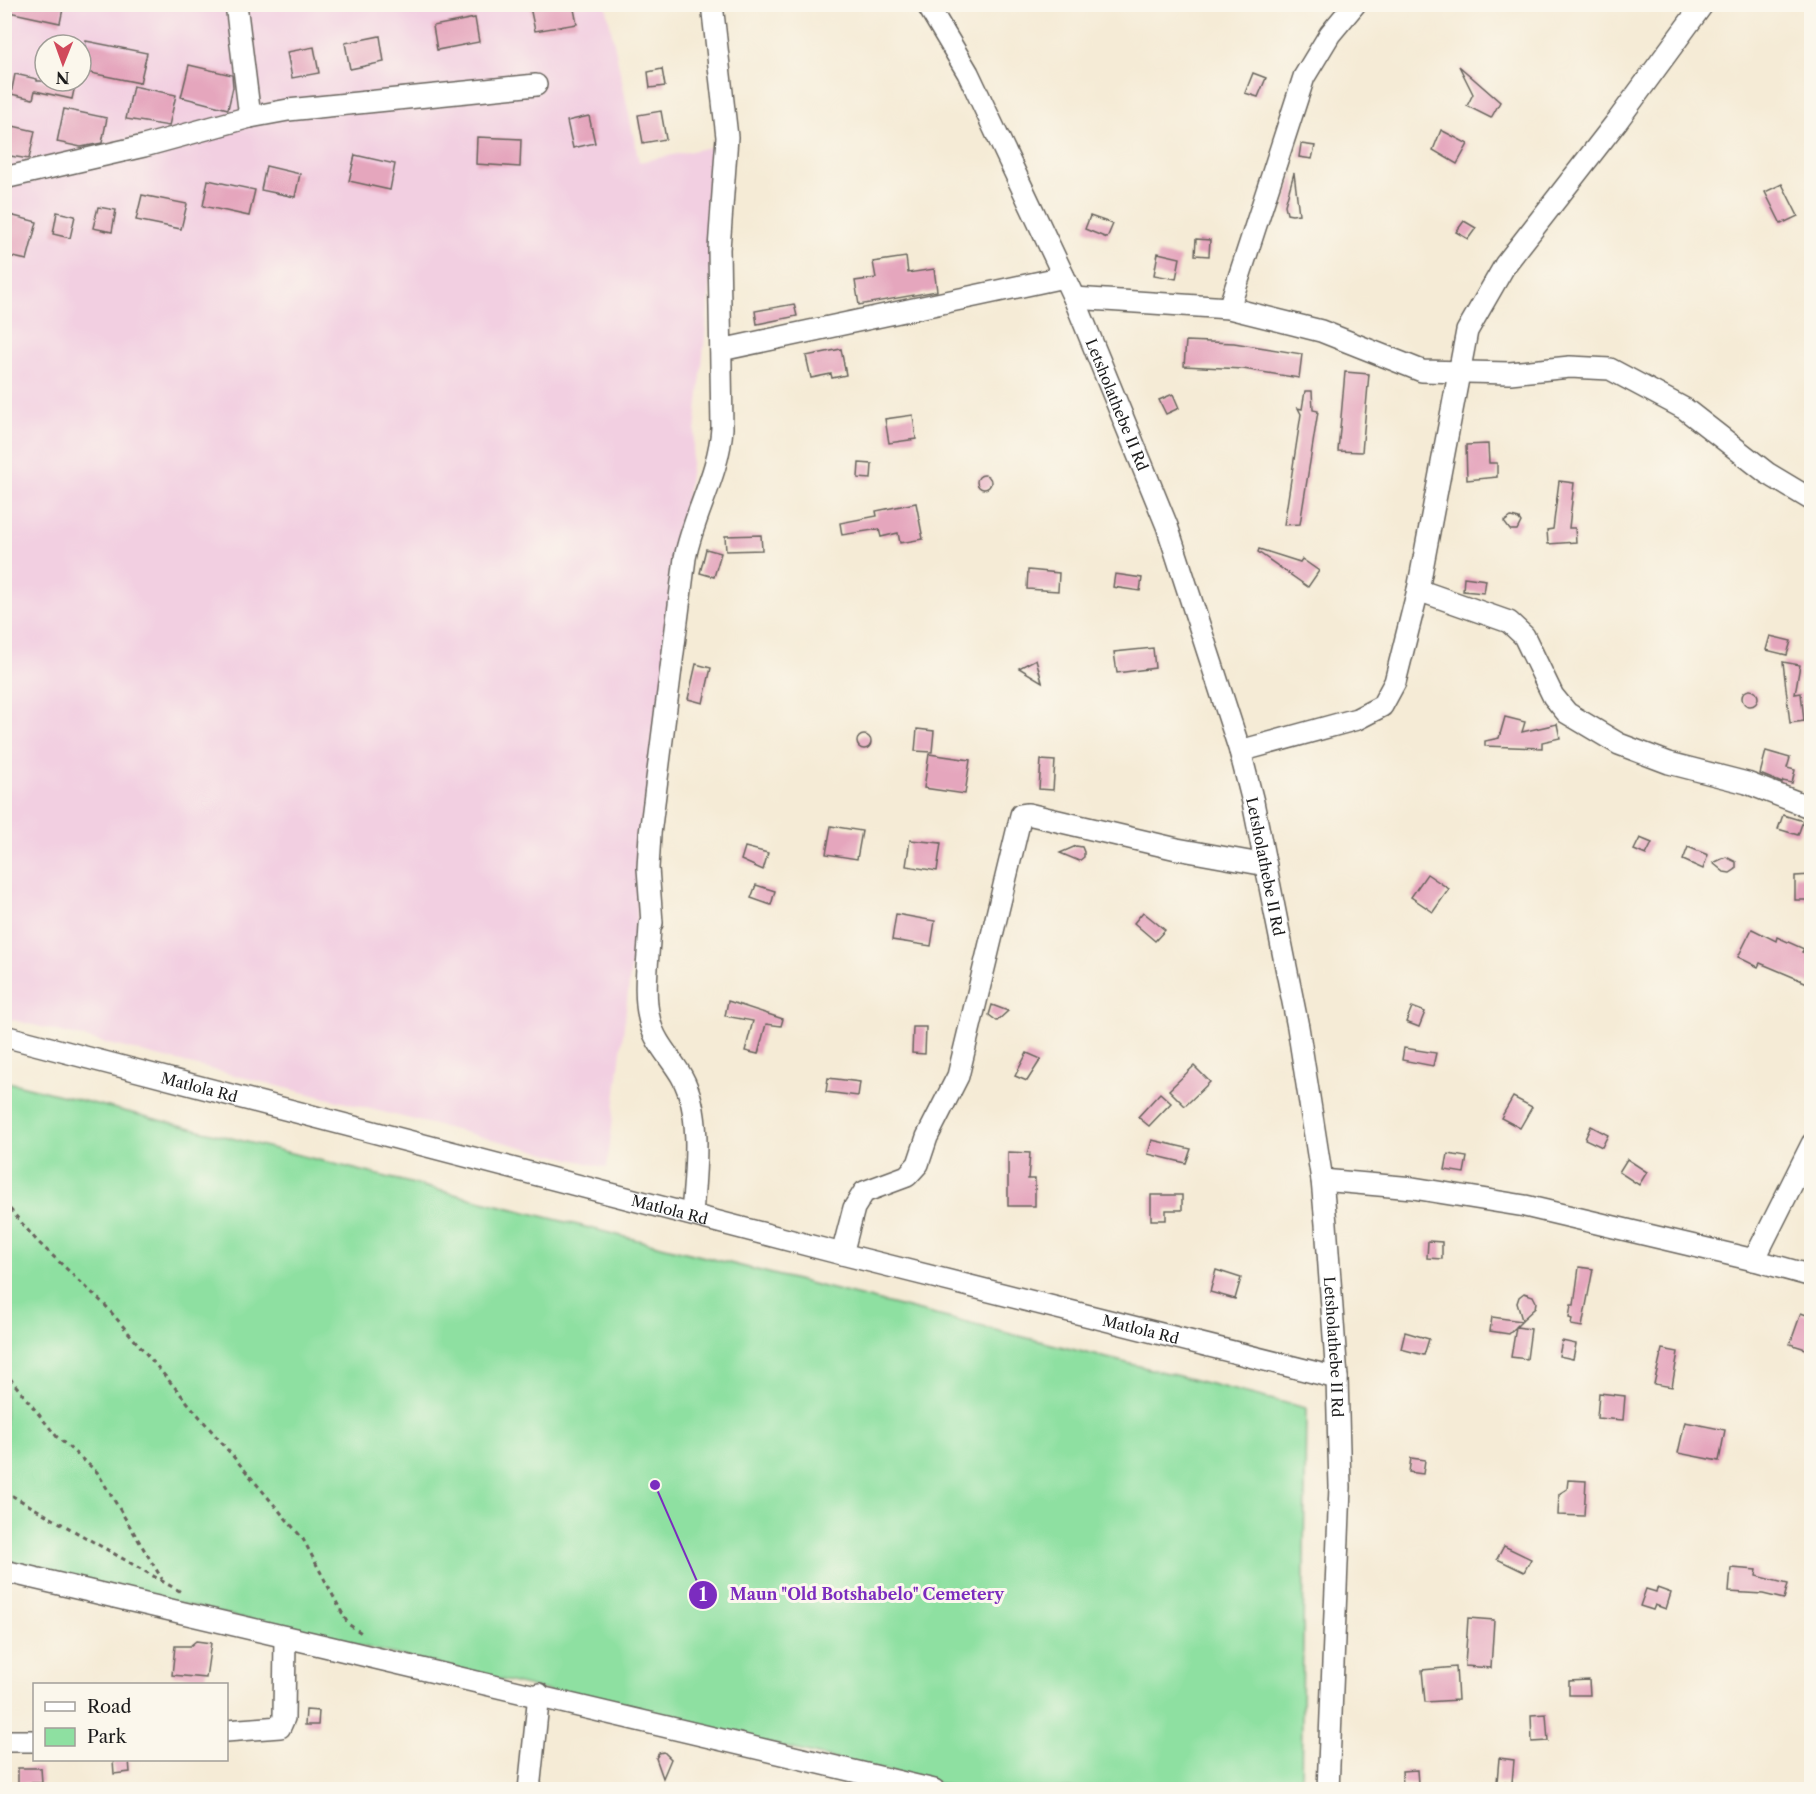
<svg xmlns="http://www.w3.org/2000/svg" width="1816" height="1794" viewBox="0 0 1816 1794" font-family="'Libre Caslon Text',serif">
	<rect width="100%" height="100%" fill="#fbf7ec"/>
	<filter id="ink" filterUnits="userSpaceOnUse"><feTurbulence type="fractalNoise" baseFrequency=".0167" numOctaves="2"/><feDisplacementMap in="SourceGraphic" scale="12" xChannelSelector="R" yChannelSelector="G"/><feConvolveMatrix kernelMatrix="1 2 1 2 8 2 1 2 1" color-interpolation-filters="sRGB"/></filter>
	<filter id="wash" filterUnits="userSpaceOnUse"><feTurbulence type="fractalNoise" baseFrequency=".008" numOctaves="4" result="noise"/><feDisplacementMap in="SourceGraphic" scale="24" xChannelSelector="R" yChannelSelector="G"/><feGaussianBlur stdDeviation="1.35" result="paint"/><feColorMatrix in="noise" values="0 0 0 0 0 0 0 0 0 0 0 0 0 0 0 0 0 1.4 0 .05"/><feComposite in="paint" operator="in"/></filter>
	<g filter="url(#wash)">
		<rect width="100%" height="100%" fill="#f5ebd6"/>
		<path fill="#f2cfe1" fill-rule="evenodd" d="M5,5H606L639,162L725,144L695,432L607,1168L5,1018ZM45,45H81V81H45Z"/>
		<path fill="#8ee0a1" stroke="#557e5e" stroke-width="1.5" d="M4,1081L1306,1408L1301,1789H961L5,1562Z"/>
		<g id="blocks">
			<g fill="#e5a6bd">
				<path d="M4,4H64L60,23L4,11Z"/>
				<path d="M543,4H573L577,24L535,31L530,7Z"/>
				<path d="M475,18L479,42L437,50L433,26Z"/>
				<path d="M380,36L384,62L350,69L345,43Z"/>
				<path d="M86,41L147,53L140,83L81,71Z"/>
				<path d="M314,47L319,73L292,78L287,52Z"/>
				<path d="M189,65L232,75L233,87L228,109L181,97Z"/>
				<path d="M1459,66L1500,102L1491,118L1467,106L1473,94Z"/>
				<path d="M662,69L665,86L650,88L648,72Z"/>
				<path d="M1253,73L1266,78L1258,97L1245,93Z"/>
				<path d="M15,74L37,79V81H76L72,99L35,91L33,99L11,94Z"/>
				<path d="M133,86L176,95L169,126L126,119Z"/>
				<path d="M64,109L107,118L102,143L81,147L57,142Z"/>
				<path d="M661,111L666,139L643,143L638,115Z"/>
				<path d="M589,116L595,143L573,148L567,121Z"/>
				<path d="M4,124L35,131L29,159L4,155Z"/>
				<path d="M1441,130L1468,144L1457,164L1433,150Z"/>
				<path d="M477,137L521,139L520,167L476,164Z"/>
				<path d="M1301,144L1315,146L1312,159L1299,157Z"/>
				<path d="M355,155L395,164L390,190L349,181Z"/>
				<path d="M266,166L300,174L295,197L261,190Z"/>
				<path d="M1294,173L1299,214L1292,215L1287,214L1285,205Z"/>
				<path d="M208,180L255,190L249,216L203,206Z"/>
				<path d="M1782,184L1798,216L1781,224L1765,192Z"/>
				<path d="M142,195L187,204L181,229L136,220Z"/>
				<path d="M98,207L116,210L112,232L93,228Z"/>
				<path d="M57,212L75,216L70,238L53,234Z"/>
				<path d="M10,215L37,222L27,260L4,255V239Z"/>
				<path d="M1090,216L1113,224L1107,238L1085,229Z"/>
				<path d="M1464,221L1476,228L1468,239L1456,232Z"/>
				<path d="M1196,239L1210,240L1209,256L1195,255Z"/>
				<path d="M1158,253L1180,258L1176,279L1154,275Z"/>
				<path d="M906,257L908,273L934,269L937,291L859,305L855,281L876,278L873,262Z"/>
				<path d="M794,304L797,316L757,324L755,311Z"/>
				<path d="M1186,341L1234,343L1302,354L1299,378L1243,369L1184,366Z"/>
				<path d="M841,349L846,375L832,378L831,374L811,378L806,356Z"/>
				<path d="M1345,372L1369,374L1362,452L1338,451Z"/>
				<path d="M1305,391H1312L1313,410L1318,411L1313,443L1300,524L1284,525L1301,414L1298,408L1302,409Z"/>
				<path d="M1173,394L1179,408L1166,414L1159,400Z"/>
				<path d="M913,415L916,439L889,443L885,419Z"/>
				<path d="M1488,444L1489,463H1497V477L1467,480L1466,445Z"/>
				<path d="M859,463L872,464L871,479L858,478Z"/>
				<circle cx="984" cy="482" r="7"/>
				<path d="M1559,481L1574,483L1569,528H1575L1576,542L1548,544L1547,530L1553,529Z"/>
				<path d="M916,503L923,539L900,543L898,533L881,537L879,529L842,535L840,523L877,516L876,511Z"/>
				<path d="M1511,517L1519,519L1521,522L1517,530H1510L1504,522Z"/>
				<path d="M761,535L762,550L726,551L725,536Z"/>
				<path d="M706,549L721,553L714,577L700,573Z"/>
				<path d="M1259,549L1300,562L1302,559L1319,571L1308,587L1258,552Z"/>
				<path d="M1028,570L1059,573L1058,591L1027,589Z"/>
				<path d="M1115,574L1142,578L1140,591L1113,587Z"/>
				<path d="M1464,577L1486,580L1484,593L1463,591Z"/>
				<path d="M1770,636L1791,641L1787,655L1766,650Z"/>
				<path d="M1153,648L1155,668L1117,673L1114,652Z"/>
				<path d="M1036,659L1042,682L1019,668Z"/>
				<path d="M1783,662L1800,665L1795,694L1801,693L1804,721L1790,723Z"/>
				<path d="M696,664L711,668L703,703L688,699Z"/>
				<circle cx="1750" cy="698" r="8"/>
				<path d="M1505,717L1525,722L1522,732L1557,724L1560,738L1542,742V748L1485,746V741L1499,738Z"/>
				<path d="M917,729L934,731L932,752L915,751Z"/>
				<circle cx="864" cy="742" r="7"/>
				<path d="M1766,751L1790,758L1787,768L1795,770L1792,783L1783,781L1782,783L1760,774Z"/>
				<path d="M929,754L970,760L965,794L924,788Z"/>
				<path d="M1041,760L1055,761L1053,790L1039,789Z"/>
				<path d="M1783,815L1803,821L1798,835L1778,829Z"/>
				<path d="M831,826L862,831L857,859L826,854Z"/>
				<path d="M1640,838L1652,843L1646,855L1634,850Z"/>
				<path d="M910,840L941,843L937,871L906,866Z"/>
				<path d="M1076,846L1082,847L1084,852V857L1079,861L1060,853Z"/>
				<path d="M745,847L768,853L763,870L741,860Z"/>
				<path d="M1688,847L1708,855L1703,869L1683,860Z"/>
				<path d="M1726,857L1736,862V869L1730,873L1724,872L1713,863Z"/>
				<path d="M1427,874L1449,889L1433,912L1411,897Z"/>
				<path d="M1812,875V900H1795V876Z"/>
				<path d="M756,885L775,891L771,905L751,898Z"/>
				<path d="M1143,912L1165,930L1155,941L1134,923Z"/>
				<path d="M896,914L935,921L931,946L892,940Z"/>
				<path d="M1752,929L1776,941L1777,937L1804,949L1802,952L1812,956V985L1760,963L1758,967L1738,957Z"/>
				<path d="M728,1001L783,1019L781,1026L766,1024L758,1054L745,1051L753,1021L725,1016Z"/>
				<path d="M992,1005L1008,1011L997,1021L989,1015Z"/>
				<path d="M1412,1007L1425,1012L1419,1027L1406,1022Z"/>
				<path d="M913,1027H926L925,1054L912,1053Z"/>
				<path d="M1404,1048L1436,1053L1433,1066L1402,1060Z"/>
				<path d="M1027,1053L1041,1059L1027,1081L1015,1076Z"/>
				<path d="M1194,1066L1210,1082L1185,1106L1169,1090Z"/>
				<path d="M828,1078L860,1082L858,1096L826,1092Z"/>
				<path d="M1160,1093L1171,1103L1149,1126L1138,1117Z"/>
				<path d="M1513,1097L1532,1107L1520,1128L1501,1118Z"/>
				<path d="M1591,1126L1608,1135L1602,1147L1585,1139Z"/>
				<path d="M1152,1140L1191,1149L1186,1163L1148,1154Z"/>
				<path d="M1008,1152L1030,1153L1028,1179H1035V1206H1008Z"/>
				<path d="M1448,1154L1467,1157L1464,1173L1445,1170Z"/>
				<path d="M1627,1159L1647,1172L1639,1185L1619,1172Z"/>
				<path d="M1151,1195H1182V1210H1166V1220H1151Z"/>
				<path d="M1428,1241L1442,1242V1259L1427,1258Z"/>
				<path d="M1579,1267L1593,1269L1582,1327L1571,1325L1572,1319L1569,1318L1571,1305H1574Z"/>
				<path d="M1216,1270L1241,1278L1235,1299L1210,1292Z"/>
				<path d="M1524,1293L1533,1296L1536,1302L1535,1308L1522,1320L1517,1303L1519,1297Z"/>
				<path d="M1801,1313L1812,1317V1351L1790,1344Z"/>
				<path d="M1492,1317L1522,1321L1516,1327L1531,1329L1527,1359L1511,1357L1516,1327L1509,1334L1490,1331Z"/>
				<path d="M1405,1332L1429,1339L1424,1355L1401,1349Z"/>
				<path d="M1562,1341L1576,1344L1573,1359L1559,1356Z"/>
				<path d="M1662,1349L1678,1352L1672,1387L1654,1384Z"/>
				<path d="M1599,1393L1625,1396L1623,1420L1597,1418Z"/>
				<path d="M1685,1422L1725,1430L1719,1461L1678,1453Z"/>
				<path d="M1411,1458L1425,1460L1423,1474L1409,1472Z"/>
				<path d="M1568,1480L1586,1481L1584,1516L1558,1515L1559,1494L1567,1489Z"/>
				<path d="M1504,1546L1531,1559L1524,1572L1497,1559Z"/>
				<path d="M1731,1568L1757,1570L1756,1576L1788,1584L1784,1599L1763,1594L1729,1592Z"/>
				<path d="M1657,1588L1671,1593L1666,1609L1655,1605L1653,1610L1640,1606L1646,1589L1656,1592Z"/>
				<path d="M1468,1618L1494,1620L1491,1668L1465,1666Z"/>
				<path d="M196,1641L211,1643L206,1678L172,1675L175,1646H190Z"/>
				<path d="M1456,1667L1458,1700L1425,1702L1422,1670Z"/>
				<path d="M1589,1680L1590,1695H1569V1681Z"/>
				<path d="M306,1710L319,1711L318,1725H305Z"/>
				<path d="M1546,1714L1548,1741L1532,1742L1531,1715Z"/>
				<path d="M664,1752L671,1759L663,1778L656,1758L659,1753Z"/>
				<path d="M1499,1758L1514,1760L1512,1783L1497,1782Z"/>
				<path d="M113,1760H129L130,1772L114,1774Z"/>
				<path d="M18,1768H41L42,1783H18Z"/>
				<path d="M1417,1770L1418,1784L1403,1785L1402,1771Z"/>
			</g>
		</g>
	</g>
	<g filter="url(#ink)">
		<use href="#blocks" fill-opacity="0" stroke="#68645d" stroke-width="1.5"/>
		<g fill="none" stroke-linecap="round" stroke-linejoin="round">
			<g stroke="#68645d" stroke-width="24">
				<g id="minor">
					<path d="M236,4L250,117"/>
					<path id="s1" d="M927,4L968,73L1074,298L1167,526L1240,751L1253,802L1298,1027L1322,1180L1326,1224L1337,1378L1340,1487L1328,1790"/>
					<path d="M4,178L144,146L250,117L288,110L536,85"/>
					<path d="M1074,298L1229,308L1321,331L1422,371L1510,373L1570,367L1610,369L1685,409L1767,473L1812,500"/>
					<path d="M1229,308L1304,77L1330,34L1355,4"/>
					<path d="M721,350L1064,277"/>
					<path d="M1418,590L1509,622L1524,636L1553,696L1567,713L1619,744L1669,763L1747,783L1812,808"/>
					<path d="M1240,751L1357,719L1382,706L1395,682L1418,590L1467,331L1505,265L1618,120L1703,4"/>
					<path id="s2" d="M4,1036L842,1254L1337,1378"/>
					<path d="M1322,1180L1413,1188L1525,1206L1754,1260L1812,1276"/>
					<path d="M692,1214C695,1173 703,1115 682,1077C672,1059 655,1043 650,1022C642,992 649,955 650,925L652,923L648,868L650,834L685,558C694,513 719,474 722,428L719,249L727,137L712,4"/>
					<path d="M842,1254L854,1208L864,1192L907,1176L918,1164L927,1137L958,1076L1021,815L1028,814L1177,849L1266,865"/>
					<path d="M1754,1260L1812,1144"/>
					<path d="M4,1571C314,1644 624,1715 934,1790"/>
					<path d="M226,1731L280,1727L284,1718L285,1637"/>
					<path d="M4,1741H34"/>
					<path d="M529,1790L539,1694"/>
				</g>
			</g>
			<g stroke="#68645d" stroke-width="3" stroke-dasharray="4.5 4.5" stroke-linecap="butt">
				<path d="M4,1202L37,1241L105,1305L303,1539L348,1624L363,1634"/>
				<path d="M4,1371L57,1437L97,1472L162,1579"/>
				<path d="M4,1491L183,1593"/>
			</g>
			<use href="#minor" stroke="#fff" stroke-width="21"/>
		</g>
	</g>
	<g text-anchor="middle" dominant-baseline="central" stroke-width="6" stroke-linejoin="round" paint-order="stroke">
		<g font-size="15" fill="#1c1c1c" stroke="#fbf7ec">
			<text stroke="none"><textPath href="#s1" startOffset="444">Letsholathebe II Rd</textPath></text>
			<text stroke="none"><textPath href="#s1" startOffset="930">Letsholathebe II Rd</textPath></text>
			<text stroke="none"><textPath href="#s2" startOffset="202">Matlola Rd</textPath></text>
			<text stroke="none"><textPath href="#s2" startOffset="688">Matlola Rd</textPath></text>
			<text stroke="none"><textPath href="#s2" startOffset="1174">Matlola Rd</textPath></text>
			<text stroke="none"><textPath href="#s1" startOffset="1416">Letsholathebe II Rd</textPath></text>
		</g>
	</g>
	<path fill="none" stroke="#7b2cbf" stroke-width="2" d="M655 1485L703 1595"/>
	<g fill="#7b2cbf" stroke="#fbf7ec" stroke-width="2">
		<circle cx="655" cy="1485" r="6"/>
		<circle cx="703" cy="1595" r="15"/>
	</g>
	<g font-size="18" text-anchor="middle" font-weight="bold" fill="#fff">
		<text x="703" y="1601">1</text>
	</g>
	<g font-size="16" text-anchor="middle" font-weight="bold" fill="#7b2cbf" stroke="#fbf7ec" stroke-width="6" stroke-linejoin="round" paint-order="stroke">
		<text x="867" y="1600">Maun "Old Botshabelo" Cemetery</text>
	</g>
	<rect width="1816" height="1794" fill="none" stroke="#fbf7ec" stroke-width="24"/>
	<rect x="33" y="1683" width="195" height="78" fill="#fbf7ec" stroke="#a29f99" stroke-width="1.5"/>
	<rect x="45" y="1702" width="30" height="9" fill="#ffffff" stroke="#a29f99" stroke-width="1.5"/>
	<text x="87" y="1713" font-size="18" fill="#1c1c1c">Road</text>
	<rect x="45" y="1728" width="30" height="18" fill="#8ee0a1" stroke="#a29f99" stroke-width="1.5"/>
	<text x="87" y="1743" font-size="18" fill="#1c1c1c">Park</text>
	<g transform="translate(63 63) rotate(181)"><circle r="28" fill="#fbf7ec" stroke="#a29f99" stroke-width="1.5"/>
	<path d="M0-4.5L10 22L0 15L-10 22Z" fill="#d1495b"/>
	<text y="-9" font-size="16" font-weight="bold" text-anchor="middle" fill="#1c1c1c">N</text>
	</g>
</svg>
